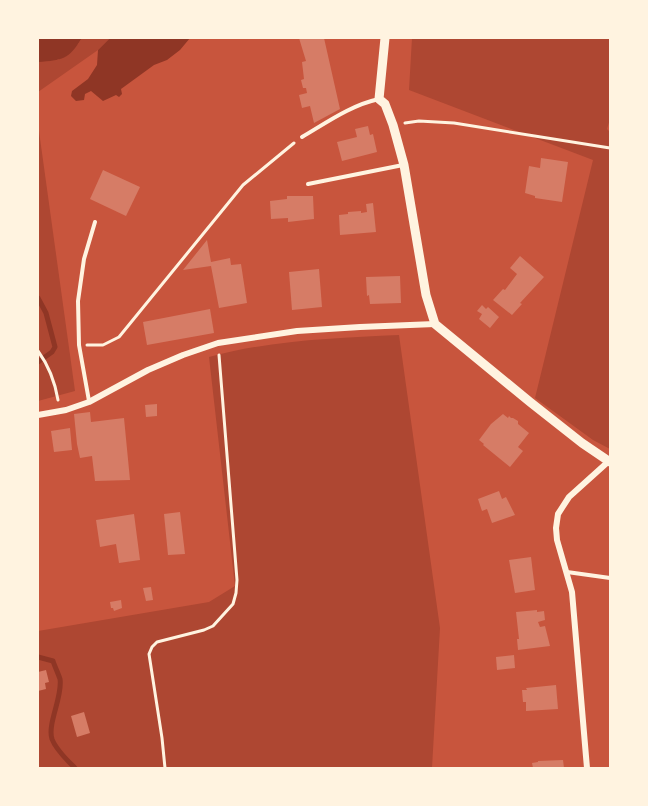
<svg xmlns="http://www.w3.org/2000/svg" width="648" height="806" viewBox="0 0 648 806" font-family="'Fira Sans',sans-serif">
	<rect width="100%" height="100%" fill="#c8553d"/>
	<g fill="#ae4732">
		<path d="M82,38H110L98,50L38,92V61L58,60L78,44Z"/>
		<path d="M412,38H610V119L607,129L610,132V449L593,440L535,398L593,160L409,90Z"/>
		<path d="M38,124L75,391L38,401Z"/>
		<path d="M399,335L440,628L432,768H38V631L209,602L235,586L209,357C272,340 335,338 399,335Z"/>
	</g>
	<g fill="#8f3625">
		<path d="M38,38H82C68,60 63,60 38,62Z"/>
		<path d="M110,38H190L180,50L167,60L154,65L121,89L122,94L119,97L116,95L103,101L91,91L85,94L84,100L76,101L71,96L72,91L88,79L97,65L98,50Z"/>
	</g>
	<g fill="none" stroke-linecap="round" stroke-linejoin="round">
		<g stroke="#8f3625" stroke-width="5">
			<path d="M38,298L46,313L55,347L52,352L38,362"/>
			<path d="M38,657L53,661C55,667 58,673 60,679C63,696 47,724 52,739C56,750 67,760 75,768"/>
		</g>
	</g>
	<g fill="#d67c66">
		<path d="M299,38H324L340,109L314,123L310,106L302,108L299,95L307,93L306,88H303L301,80L304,79L302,62L306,61Z"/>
		<path d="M368,126L370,135L373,134L377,152L342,161L337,142L357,137L355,129Z"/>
		<path d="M541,158L568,162L562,202L535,198V196L525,193L529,166L540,168Z"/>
		<path d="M103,170L140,187L126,216L90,199Z"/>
		<path d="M287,196H313L314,219L288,222V218L271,219L270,201L287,199Z"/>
		<path d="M373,203L376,232L340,235L339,215L348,214V212L361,211V213L367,212L366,204Z"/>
		<path d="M207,240L211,262L230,258L231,265L241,264L247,303L219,308L211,266L183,270Z"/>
		<path d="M520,256L544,277L520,303L522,304L512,315L493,300L503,289L505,290L517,274L510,268Z"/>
		<path d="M319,269L322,307L292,310L289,272Z"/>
		<path d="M400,276L401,303L370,304L369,295L367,296L366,277Z"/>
		<path d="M482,305L486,309L488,307L499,317L490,328L479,319L482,314L477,311Z"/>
		<path d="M210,309L214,333L147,345L143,322Z"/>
		<path d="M157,404V416L146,417L145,405Z"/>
		<path d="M90,412L91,422L124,418L130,480L95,481L92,456L80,458L77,444L74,414Z"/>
		<path d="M503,414L508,418L509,416L511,418H513L518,421V424L529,433L518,447L523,451L510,467L483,445L484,444L479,440L491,424Z"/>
		<path d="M70,428L72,450L54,452L51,431Z"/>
		<path d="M499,491L502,499L506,497L515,515L492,523L487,509L482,511L478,499Z"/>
		<path d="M180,512L185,554L168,555L164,514Z"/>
		<path d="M134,514L140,560L119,563L116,544L100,547L96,520Z"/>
		<path d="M531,557L535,590L515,593L509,560Z"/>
		<path d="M151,587L153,600L146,601L143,588Z"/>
		<path d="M121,600L122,608L114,611L113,608H111L110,602Z"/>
		<path d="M537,610V612L544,611L545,620L538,622L540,627L545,626L550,646L518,650L517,639H519L516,612Z"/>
		<path d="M514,655L515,668L497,670L496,657Z"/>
		<path d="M46,670L49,682L45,683L46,689L38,691V672Z"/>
		<path d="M556,685L558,709L526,711V702H523L522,690H527L526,688Z"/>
		<path d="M84,712L90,733L77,737L71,716Z"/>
		<path d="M563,760L564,768H533L532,763L538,762V761Z"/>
	</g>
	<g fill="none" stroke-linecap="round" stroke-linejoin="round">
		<g stroke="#fff3e0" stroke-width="3">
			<path d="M405,123L419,121L454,123L610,148"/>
			<path d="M87,345H103L119,337L243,185L294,143"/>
			<path d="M38,351C49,366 55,382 58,400"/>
			<path d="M165,768L162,738L149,654L152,647L157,642L204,630L213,626L233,604L236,593L237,580L219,355"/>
		</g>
		<g stroke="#fff3e0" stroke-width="4">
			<path d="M302,137C326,123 351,105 379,99"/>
			<path d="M308,184L403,165"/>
			<path d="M89,401L79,345L78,301L84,259L95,222"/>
			<path d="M567,572L610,578"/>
		</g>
		<g stroke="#fff3e0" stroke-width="6">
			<path d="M38,415L66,410L89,402L148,370L183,355L218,343L297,331L360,327L435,324"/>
			<path d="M587,768L572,592L557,540L556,528L558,514L569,497L609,461"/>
		</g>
		<path stroke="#fff3e0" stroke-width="9" d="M385,38L379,99L385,104L393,125L404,165L426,295L435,324L530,402L582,443L610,462"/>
	</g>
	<rect width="648" height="806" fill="none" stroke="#fff3e0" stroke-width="78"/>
</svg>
